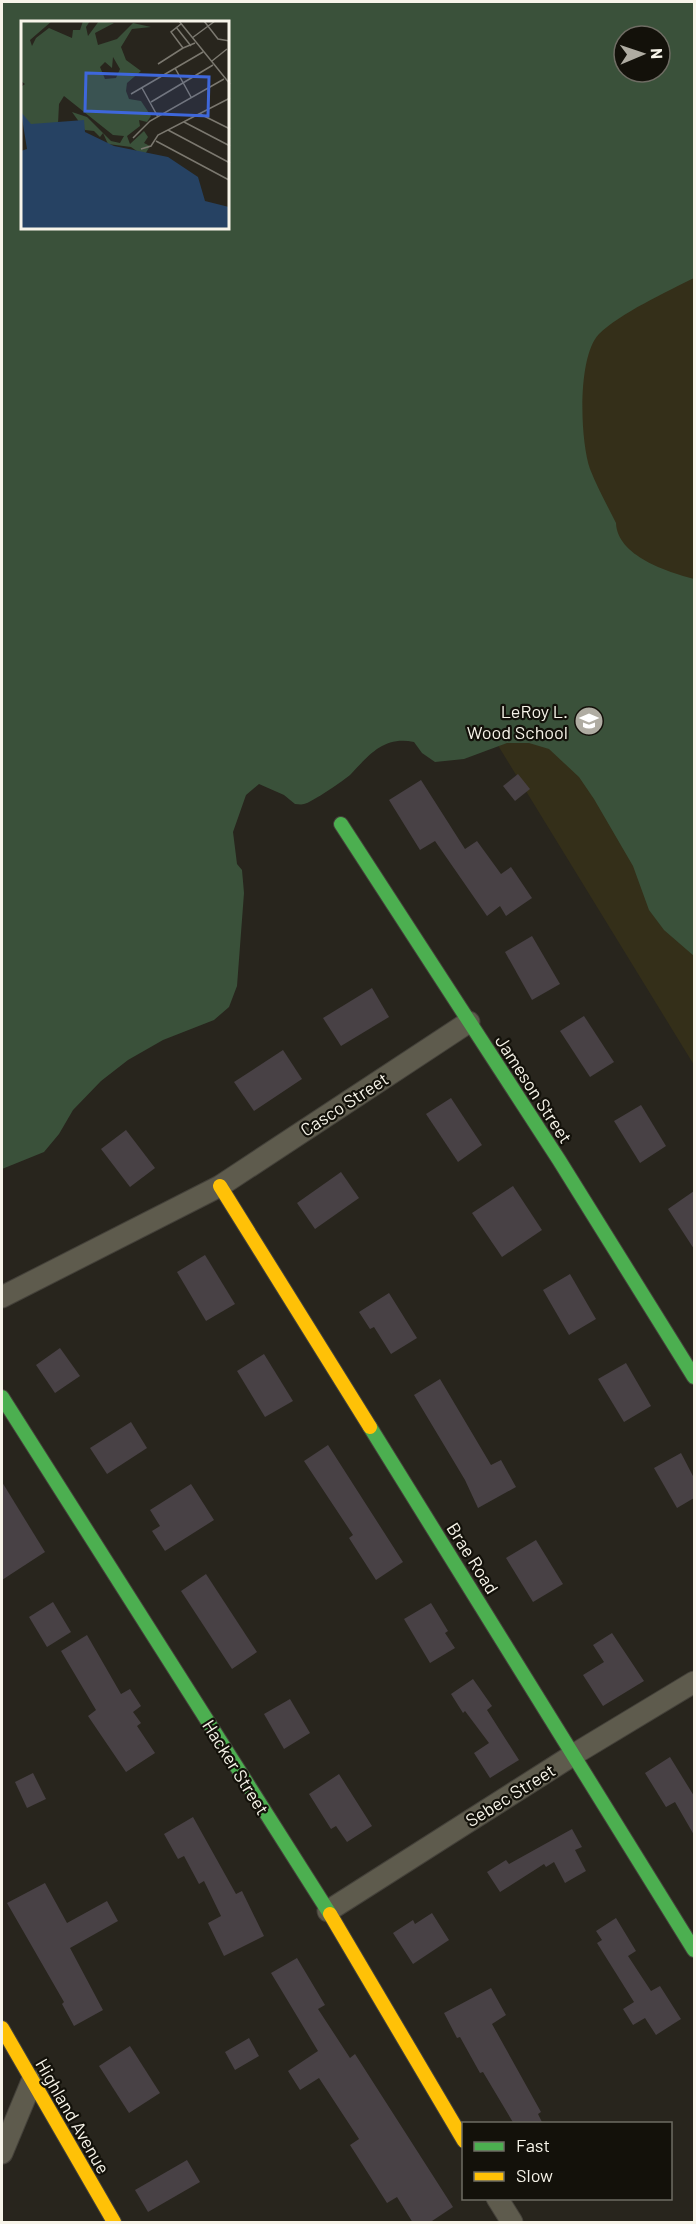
<svg xmlns="http://www.w3.org/2000/svg" width="696" height="2224" viewBox="0 0 696 2224" font-family="Barlow,sans-serif">
	<rect width="100%" height="100%" fill="#28251d"/>
	<path fill="#342f19" d="M694,165V1065L272,377Z"/>
	<path fill="#3a513a" fill-rule="evenodd" d="M2,2H694V278C668,291 619,314 599,334C577,357 580,440 590,469C597,487 607,505 616,523C617,556 668,572 694,579V956L664,930L649,910L633,866L594,799L579,777L549,749L529,743H507L464,759L435,762L422,753L414,742C384,736 370,754 351,774C346,779 311,803 304,804C301,805 298,804 295,804L284,795L259,784L246,795L233,832L237,864L242,870L244,893L237,986L229,1007L214,1020L163,1040L128,1060L101,1081L73,1110L59,1134L44,1152L2,1169ZM22,22H228V228H22ZM624,36H660V72H624Z"/>
	<g fill="#484145">
		<path d="M518,774L530,789L515,801L503,786Z"/>
		<path d="M421,780L465,849L477,841L501,874L511,867L532,898L506,916L500,906L487,916L435,841L420,850L389,800Z"/>
		<path d="M532,936L560,984L532,1000L505,952Z"/>
		<path d="M372,988L389,1017L341,1046L323,1018Z"/>
		<path d="M584,1016L614,1062L590,1077L560,1031Z"/>
		<path d="M283,1050L302,1079L254,1111L234,1082Z"/>
		<path d="M451,1098L482,1145L458,1162L426,1114Z"/>
		<path d="M641,1105L666,1146L640,1163L614,1121Z"/>
		<path d="M126,1130L155,1168L130,1187L101,1149Z"/>
		<path d="M341,1172L359,1198L315,1229L297,1203Z"/>
		<path d="M513,1186L542,1230L502,1257L472,1213Z"/>
		<path d="M694,1191V1249L668,1209Z"/>
		<path d="M205,1255L235,1304L206,1321L177,1272Z"/>
		<path d="M570,1274L596,1319L569,1335L543,1290Z"/>
		<path d="M389,1293L417,1338L391,1354L374,1327L370,1329L359,1312Z"/>
		<path d="M60,1348L80,1376L55,1393L36,1365Z"/>
		<path d="M264,1354L293,1401L265,1417L237,1371Z"/>
		<path d="M626,1363L651,1406L624,1422L598,1379Z"/>
		<path d="M440,1379L491,1465L501,1460L516,1487L478,1508L465,1480L414,1395Z"/>
		<path d="M131,1422L147,1448L107,1474L90,1448Z"/>
		<path d="M328,1445L403,1562L376,1580L349,1538L353,1535L304,1461Z"/>
		<path d="M681,1453L694,1478V1498L677,1508L654,1468Z"/>
		<path d="M2,1482L45,1552L2,1580Z"/>
		<path d="M191,1484L214,1520L165,1551L152,1531L160,1526L150,1510Z"/>
		<path d="M536,1540L563,1584L533,1602L506,1558Z"/>
		<path d="M206,1574L257,1652L232,1669L181,1591Z"/>
		<path d="M53,1602L71,1632L47,1647L29,1617Z"/>
		<path d="M431,1603L448,1631L445,1633L455,1648L430,1663L404,1619Z"/>
		<path d="M612,1633L644,1681L603,1706L583,1675L604,1662L593,1645Z"/>
		<path d="M87,1635L121,1694L130,1689L141,1706L133,1712L141,1723L137,1726L155,1753L126,1772L88,1716L96,1710L61,1651Z"/>
		<path d="M473,1679L492,1706L487,1710L519,1760L490,1778L474,1753L489,1743L465,1711L463,1713L451,1694Z"/>
		<path d="M290,1699L310,1733L284,1749L264,1714Z"/>
		<path d="M670,1757L694,1796V1835L675,1802L666,1807L645,1773Z"/>
		<path d="M33,1773L46,1799L27,1808L15,1782Z"/>
		<path d="M339,1774L372,1826L347,1842L336,1826L331,1829L309,1794Z"/>
		<path d="M193,1817L236,1894L242,1891L264,1936L224,1956L208,1923L221,1916L204,1881L199,1884L184,1856L178,1859L164,1834Z"/>
		<path d="M572,1829L582,1847L575,1850L586,1871L565,1883L554,1862L546,1867L544,1864L500,1892L487,1872L506,1860L509,1864Z"/>
		<path d="M45,1883L67,1923L107,1901L118,1921L70,1948L103,2010L74,2026L62,2004L64,2002L7,1903Z"/>
		<path d="M432,1913L449,1940L413,1964L393,1933L413,1920L415,1924Z"/>
		<path d="M616,1918L636,1951L628,1956L651,1991L660,1986L681,2019L656,2035L645,2018L633,2025L623,2009L634,2002L597,1943L602,1940L596,1931Z"/>
		<path d="M297,1958L325,2005L318,2009L350,2058L355,2054L453,2207L429,2223H413L397,2197L387,2203L350,2145L359,2139L319,2078L300,2090L288,2071L318,2051L271,1973Z"/>
		<path d="M491,1988L506,2015L492,2024L541,2112L538,2114L543,2124H514L483,2072L480,2073L460,2037L457,2038L444,2013Z"/>
		<path d="M249,2038L259,2056L235,2070L225,2052Z"/>
		<path d="M130,2046L160,2093L129,2113L99,2066Z"/>
		<path d="M187,2160L200,2182L148,2212L135,2190Z"/>
	</g>
	<g fill="none" stroke-linecap="round" stroke-linejoin="round">
		<g stroke="#44413a" stroke-width="23">
			<g id="street">
				<path d="M2,1297L220,1186L469,1022"/>
				<path d="M328,1911L573,1755L694,1682"/>
				<path d="M2,2153L32,2081"/>
				<path d="M497,2198L512,2222"/>
			</g>
		</g>
		<g stroke="#44413a" stroke-width="16">
			<g id="fast">
				<path d="M341,824L559,1160L694,1377"/>
				<path d="M2,1397L330,1914"/>
				<path d="M370,1427L694,1950"/>
			</g>
		</g>
		<g stroke="#44413a" stroke-width="16">
			<g id="slow">
				<path d="M220,1186L370,1427"/>
				<path d="M330,1914L464,2141"/>
				<path d="M2,2028L114,2222"/>
			</g>
		</g>
		<use href="#street" stroke="#5e5b4d" stroke-width="21"/>
		<use href="#fast" stroke="#4caf50" stroke-width="14"/>
		<use href="#slow" stroke="#ffc107" stroke-width="14"/>
	</g>
	<defs>
		<g id="school-disc" transform="scale(1.5)"><circle r="9.5" fill="#afaca2" stroke="#13110a"/><path d="M0-5L7-2L0 1L-7-2ZM-4 1L0 2.5L4 1V4Q0 6-4 4Z" fill="#fff"/></g>
	</defs>
	<g fill-rule="evenodd">
		<use href="#school-disc" x="589" y="721"/>
	</g>
	<g text-anchor="middle" dominant-baseline="central" stroke-width="4.5" stroke-linejoin="round" paint-order="stroke">
		<g font-size="18" fill="#f7f4e9" stroke="#13110a" text-anchor="end">
			<text x="568" y="711">LeRoy L.<tspan x="568" dy="21">Wood School</tspan></text>
		</g>
		<g font-size="18" fill="#f7f4e9" stroke="#13110a">
			<text transform="translate(534 1089) rotate(57)">Jameson Street</text>
			<text transform="translate(344 1104) rotate(-33)">Casco Street</text>
			<text transform="translate(473 1558) rotate(58)">Brae Road</text>
			<text transform="translate(236 1767) rotate(58)">Hacker Street</text>
			<text transform="translate(510 1795) rotate(-32)">Sebec Street</text>
			<text transform="translate(73 2116) rotate(60)">Highland Avenue</text>
		</g>
	</g>
	<g transform="translate(21 21)">
		<rect width="208" height="208" fill="#28251d"/>
		<path d="M0,0H31L9,19L11,25L15,17L28,7L51,17L52,9H59L62,0H69L65,6L67,15L78,0L93,2L74,12L77,24L96,18L112,2L130,6L111,8L100,26L105,39L120,50L106,62L105,70L108,78L120,80L130,95L126,101L118,99L119,105L106,115L109,123L123,110L127,116L123,122L129,125L123,135L110,126L87,123L82,112L79,116L73,110L64,109L51,91L66,96L90,120L99,122L103,115L92,114L43,75L38,83L37,103L10,104L4,99L0,91V66L4,63L0,60ZM92,36L99,48L95,57L84,58L79,46L84,41L91,47Z" fill="#3a513a" fill-rule="evenodd"/>
		<path d="M0,91L10,103L63,99L64,111L93,125L147,136L177,156L184,180L208,186V208H0V130L6,128Z" fill="#264263"/>
		<path fill="none" stroke="#7b786f" stroke-width="1.5" d="M158,0L209,63M183,0L197,18L209,20M160,3L150,11L162,27L174,22M155,6L170,25M171,17L194,0M191,40L206,28M137,43L162,27M154,47L170,76M121,67L137,96M110,73L182,31M130,81L192,44M179,93L209,108M163,101L209,125M147,109L209,142M112,117L129,100L203,58M135,120L208,159M120,128L130,125L137,114L209,77"/>
		<path fill="#3e67db" fill-opacity="0.15" stroke="#3e67db" stroke-width="3" d="M65,52L188,56L187,95L64,90Z"/>
		<rect width="208" height="208" fill="none" stroke="#f7f4e9" stroke-width="3"/>
	</g>
	<rect width="696" height="2224" fill="none" stroke="#f7f4e9" stroke-width="6"/>
	<rect x="462" y="2122" width="210" height="78" fill="#13110a" stroke="#6e6c63" stroke-width="1.5"/>
	<rect x="474" y="2142" width="30" height="9" fill="#4caf50" stroke="#6e6c63" stroke-width="1.5"/>
	<text x="516" y="2152" font-size="18" fill="#f7f4e9">Fast</text>
	<rect x="474" y="2172" width="30" height="9" fill="#ffc107" stroke="#6e6c63" stroke-width="1.5"/>
	<text x="516" y="2182" font-size="18" fill="#f7f4e9">Slow</text>
	<g transform="translate(642 54) rotate(88)"><circle r="28" fill="#13110a" stroke="#6e6c63" stroke-width="1.5"/>
	<path d="M0-4.5L10 22L0 15L-10 22Z" fill="#afaca2"/>
	<text y="-9" font-size="16" font-weight="bold" text-anchor="middle" fill="#f7f4e9">N</text>
	</g>
</svg>
